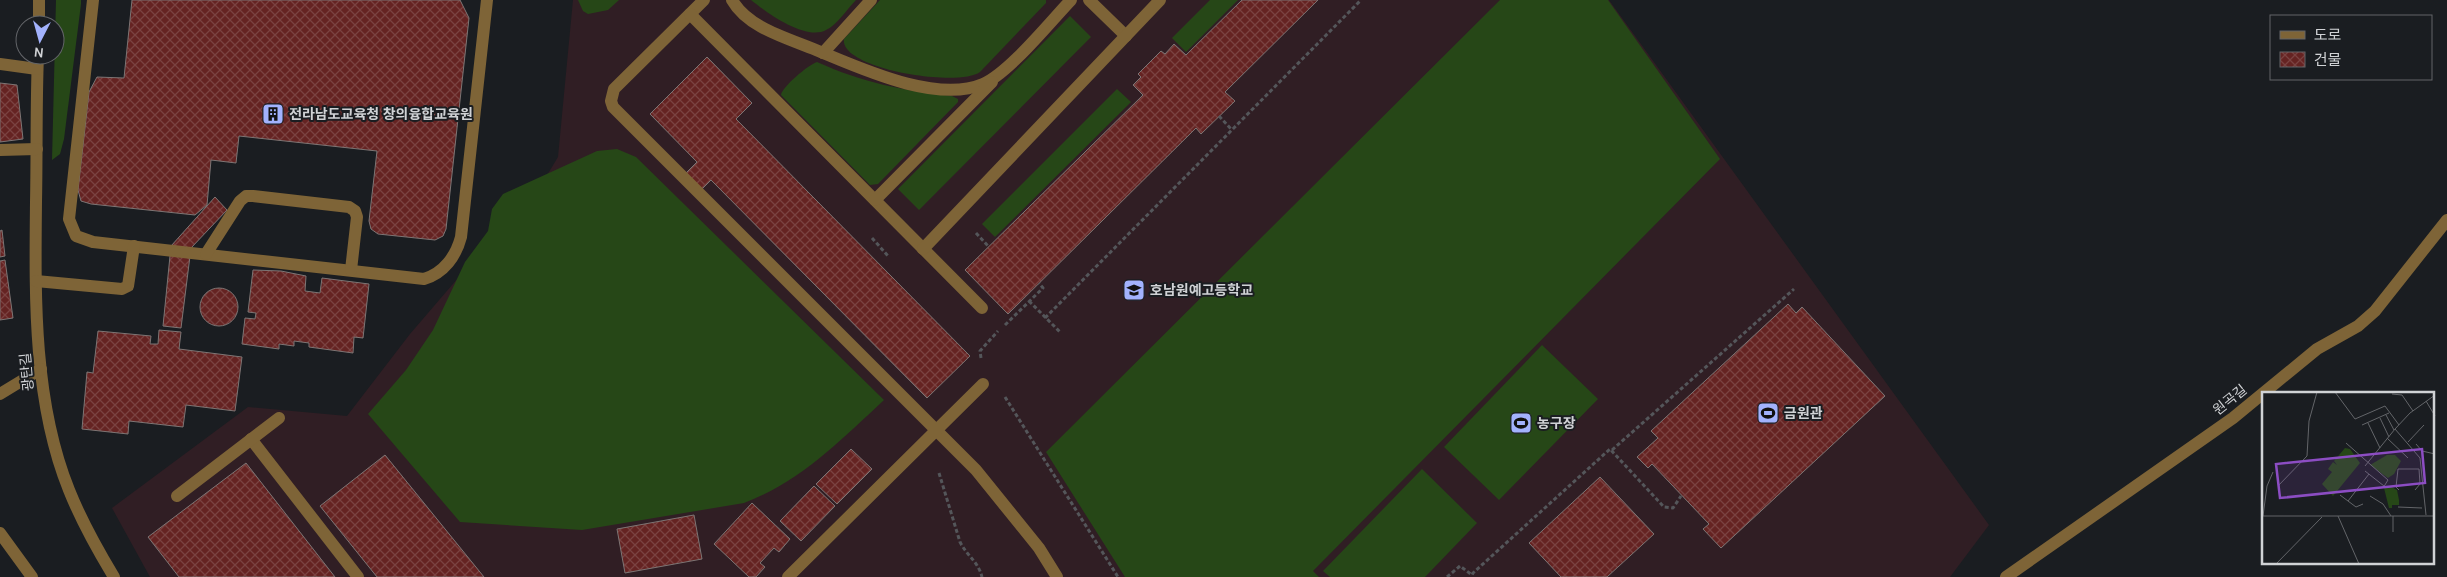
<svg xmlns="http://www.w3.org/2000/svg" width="2447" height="577" viewBox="0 0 2447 577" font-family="Karla,'Noto Sans KR',sans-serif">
	<defs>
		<pattern id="building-cross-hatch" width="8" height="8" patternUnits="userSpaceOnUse" patternTransform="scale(1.25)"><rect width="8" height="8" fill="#652322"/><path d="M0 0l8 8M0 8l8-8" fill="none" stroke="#7a4241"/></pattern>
	</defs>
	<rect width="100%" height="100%" fill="#1a1d21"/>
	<path fill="#301e24" d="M573,0H1609L1989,525L1950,577H150L112,508L248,407L347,416L410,334L549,172L558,157Z"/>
	<g fill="#264717">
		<path d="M56,0H81V4L64,139L60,154L52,160Z"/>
		<path d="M578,0H619L608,10L588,14L583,11Z"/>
		<path d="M751,0H856C847,9 837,25 826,30C806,41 767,13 751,0Z"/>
		<path d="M880,0H1046V3L980,72C958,88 839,69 844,39Z"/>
		<path d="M1210,0H1238L1186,52L1172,38Z"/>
		<path d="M1500,0H1608L1720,159L1313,571L1319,577H1125L1046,452Z"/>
		<path d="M1070,16L1091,37L919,210L898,189Z"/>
		<path d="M817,62C861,82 904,91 952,96L958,99V102L878,184L870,185L781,95C782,87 808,65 817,62Z"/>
		<path d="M1117,89L1131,102L995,237L982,224Z"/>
		<path d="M617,149L636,157L884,400C841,440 800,482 744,503L582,530L460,522L368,414L406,370L433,330L465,262L488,231L492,209L503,194L597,151Z"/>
		<path d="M1542,345L1598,399L1499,500L1444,447Z"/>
		<path d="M1422,469L1477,523L1425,577H1330L1323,571Z"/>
	</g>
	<g fill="url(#building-cross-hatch)" stroke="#7d7574">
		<path d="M132,0H460L469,18L446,229L443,236L435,240L378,234L371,229L369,221L377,151L239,136L236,163L211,160L207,205L195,215L91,204L81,201L78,190L89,92L97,77L124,78Z"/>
		<path d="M1242,0H1318L1225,92L1235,101L1201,134L1196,128L1008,314L965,270L1143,95L1133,85L1141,77L1138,74L1161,51L1165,54L1174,44L1186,55Z"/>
		<path d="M707,57L752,103L736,119L970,356L927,398L711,180L699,192L683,176L697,162L650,114Z"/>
		<path d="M0,83L17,85L23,139L0,142Z"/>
		<path d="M215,197L227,210L191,248L181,328L163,326L171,246Z"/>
		<path d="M2,230L5,256L0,257V231Z"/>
		<path d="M5,260L13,318L0,320V261Z"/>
		<path d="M253,270L281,271L306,276L305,291L320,293L322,278L369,284L363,338L354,337L353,353L309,347V343L294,341V346L279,344V349L242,344L245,318L255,319L256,313L248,312Z"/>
		<circle cx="219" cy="307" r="19"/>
		<path d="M1788,304L1796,313L1802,307L1885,396L1721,548L1703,529L1709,524L1652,464L1648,468L1637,457L1658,438L1651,431Z"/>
		<path d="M159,330L181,332L179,349L242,357L235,411L186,405L183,427L129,421L128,434L82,429L87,372L93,373L98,331L151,336L150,344H158Z"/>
		<path d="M851,449L872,469L837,504L816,484Z"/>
		<path d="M385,455L484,577H377L320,506Z"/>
		<path d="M246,463L335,577H179L148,537Z"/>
		<path d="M1600,477L1654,534L1607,577H1561L1529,543Z"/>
		<path d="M814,486L835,506L801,541L780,521Z"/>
		<path d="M752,503L790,539L779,552L774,548L760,563L765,567L756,577H749L714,544Z"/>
		<path d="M694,515L702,559L625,573L617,529Z"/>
	</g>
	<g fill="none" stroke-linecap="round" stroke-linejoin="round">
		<g stroke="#54565a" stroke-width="3" stroke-dasharray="4 2.5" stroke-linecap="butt">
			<path d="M1219,116L1232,130"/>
			<path d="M976,233L989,247"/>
			<path d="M872,238L888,256"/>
			<path d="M1029,301L1060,332"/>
			<path d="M1045,318L1361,0"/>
			<path d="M1005,325L1043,288L1039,283"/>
			<path d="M981,358L980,351L998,331"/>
			<path d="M1005,397L1118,577"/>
			<path d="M1612,450L1794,289"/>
			<path d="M939,473L960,542C967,556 978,561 982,577"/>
			<path d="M1447,577L1460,566L1472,575L1473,573L1610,449L1664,507L1673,508L1681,496"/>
		</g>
		<g stroke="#7e6437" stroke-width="12">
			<path d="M93,0L69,219L76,236L93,242L424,279C444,273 456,256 461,237L487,0"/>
			<path d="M704,0L614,89L611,101L613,107L976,470L1039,548L1057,577"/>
			<path d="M732,0C748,28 787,38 816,50C860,68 936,104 983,84C1009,73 1050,22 1071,0"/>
			<path d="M1089,0L1126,36"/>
			<path d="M690,14L982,308"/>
			<path d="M39,25V0"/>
			<path d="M823,53L871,0"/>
			<path d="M38,55C36,104 37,153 36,202C35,296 33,401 69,490C81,520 97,549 114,577"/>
			<path d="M0,64L37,69"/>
			<path d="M0,150L37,149"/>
			<path d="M875,200L992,82"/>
			<path d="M923,249L1160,0"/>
			<path d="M206,254L240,201L246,196H253L349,207L355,211L357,217L351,270"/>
			<path d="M36,281L122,289L128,286L134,246"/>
			<path d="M0,394L41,369"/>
			<path d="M251,439L358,577"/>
			<path d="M177,496L279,418"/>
			<path d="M0,533L32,577"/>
			<path d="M788,577L983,384"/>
			<path d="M2006,577L2233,418L2317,349L2358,326L2375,311L2447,220"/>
		</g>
	</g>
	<defs>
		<g id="building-square" transform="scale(1.125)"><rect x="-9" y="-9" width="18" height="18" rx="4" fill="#a2b2fd" stroke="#1a1d21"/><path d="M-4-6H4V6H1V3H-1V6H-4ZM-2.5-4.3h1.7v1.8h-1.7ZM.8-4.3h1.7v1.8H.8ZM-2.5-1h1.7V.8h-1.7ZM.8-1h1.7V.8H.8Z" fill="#111"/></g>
		<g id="school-square" transform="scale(1.125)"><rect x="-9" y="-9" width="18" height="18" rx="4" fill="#a2b2fd" stroke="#1a1d21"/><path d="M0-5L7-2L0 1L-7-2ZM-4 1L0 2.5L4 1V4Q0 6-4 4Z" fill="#111"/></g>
		<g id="stadium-square" transform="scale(1.125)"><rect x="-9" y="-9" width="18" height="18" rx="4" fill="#a2b2fd" stroke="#1a1d21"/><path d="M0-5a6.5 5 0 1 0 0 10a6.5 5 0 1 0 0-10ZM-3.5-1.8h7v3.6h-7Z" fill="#111"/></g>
	</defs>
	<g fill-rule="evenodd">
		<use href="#building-square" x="273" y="114"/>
		<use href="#school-square" x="1134" y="290"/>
		<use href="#stadium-square" x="1768" y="413"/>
		<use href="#stadium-square" x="1521" y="423"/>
	</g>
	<g text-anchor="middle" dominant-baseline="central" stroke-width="4" stroke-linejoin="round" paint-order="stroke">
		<g font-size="14" font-weight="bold" fill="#d0d2d5" stroke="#1a1d21" text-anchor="start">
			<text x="289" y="114">전라남도교육청 창의융합교육원</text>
			<text x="1150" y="290">호남원예고등학교</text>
			<text x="1784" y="413">금원관</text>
			<text x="1537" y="423">농구장</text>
		</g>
		<g font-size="14" fill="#d0d2d5" stroke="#1a1d21">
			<text transform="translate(27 372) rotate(-95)">광탄길</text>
			<text transform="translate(2230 400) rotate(-39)">원곡길</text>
		</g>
	</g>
	<g transform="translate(2262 392)">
		<rect width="172" height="172" fill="#1a1d21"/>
		<path d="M83,56L88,57L98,71L71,104L60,92L70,80L66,77L71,70L75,73L72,69ZM125,63H133L139,69L132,82L126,86L108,73ZM128,94L135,98L137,108V113H130V116H127L122,96Z" fill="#264717"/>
		<path fill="none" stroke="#636569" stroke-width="1" d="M73,0L93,27L123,14L137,33M130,2L140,3L151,19M164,9L173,24M124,23L132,38M118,26L127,45M106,31L118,56M100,33L127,21M125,46L146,66M146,50L162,33M84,51L126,88L121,96M154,52L160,59L173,62M103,74L133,37M103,79L122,94M16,94L45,64L47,29L55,0M137,98L134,95L136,77H157L158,92L153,98M78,103L94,115L101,112M108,104L121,112L129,124M86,109L107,82M136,115L160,116M164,123L158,66L133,37L148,21L173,3M0,124H173M1,124L5,94L11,80M76,124L97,172M131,124V140M14,172L60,125"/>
		<path fill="#8c4dc3" fill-opacity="0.15" stroke="#8c4dc3" stroke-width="2.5" d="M160,57L163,91L18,106L14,72Z"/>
		<rect width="172" height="172" fill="none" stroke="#d0d2d5" stroke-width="2.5"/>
	</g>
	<rect x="2270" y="15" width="162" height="65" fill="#1a1d21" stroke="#636569"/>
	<rect x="2280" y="31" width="25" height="8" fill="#7e6437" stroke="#636569"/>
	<text x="2314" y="40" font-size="15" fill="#d0d2d5">도로</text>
	<rect x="2280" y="52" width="25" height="15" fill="url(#building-cross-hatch)" stroke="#636569"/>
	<text x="2314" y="65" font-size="15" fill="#d0d2d5">건물</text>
	<g transform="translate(40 40) rotate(186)"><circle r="24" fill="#1a1d21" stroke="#636569"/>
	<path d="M0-4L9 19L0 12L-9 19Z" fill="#a2b2fd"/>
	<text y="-8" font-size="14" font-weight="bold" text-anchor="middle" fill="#d0d2d5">N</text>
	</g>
</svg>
